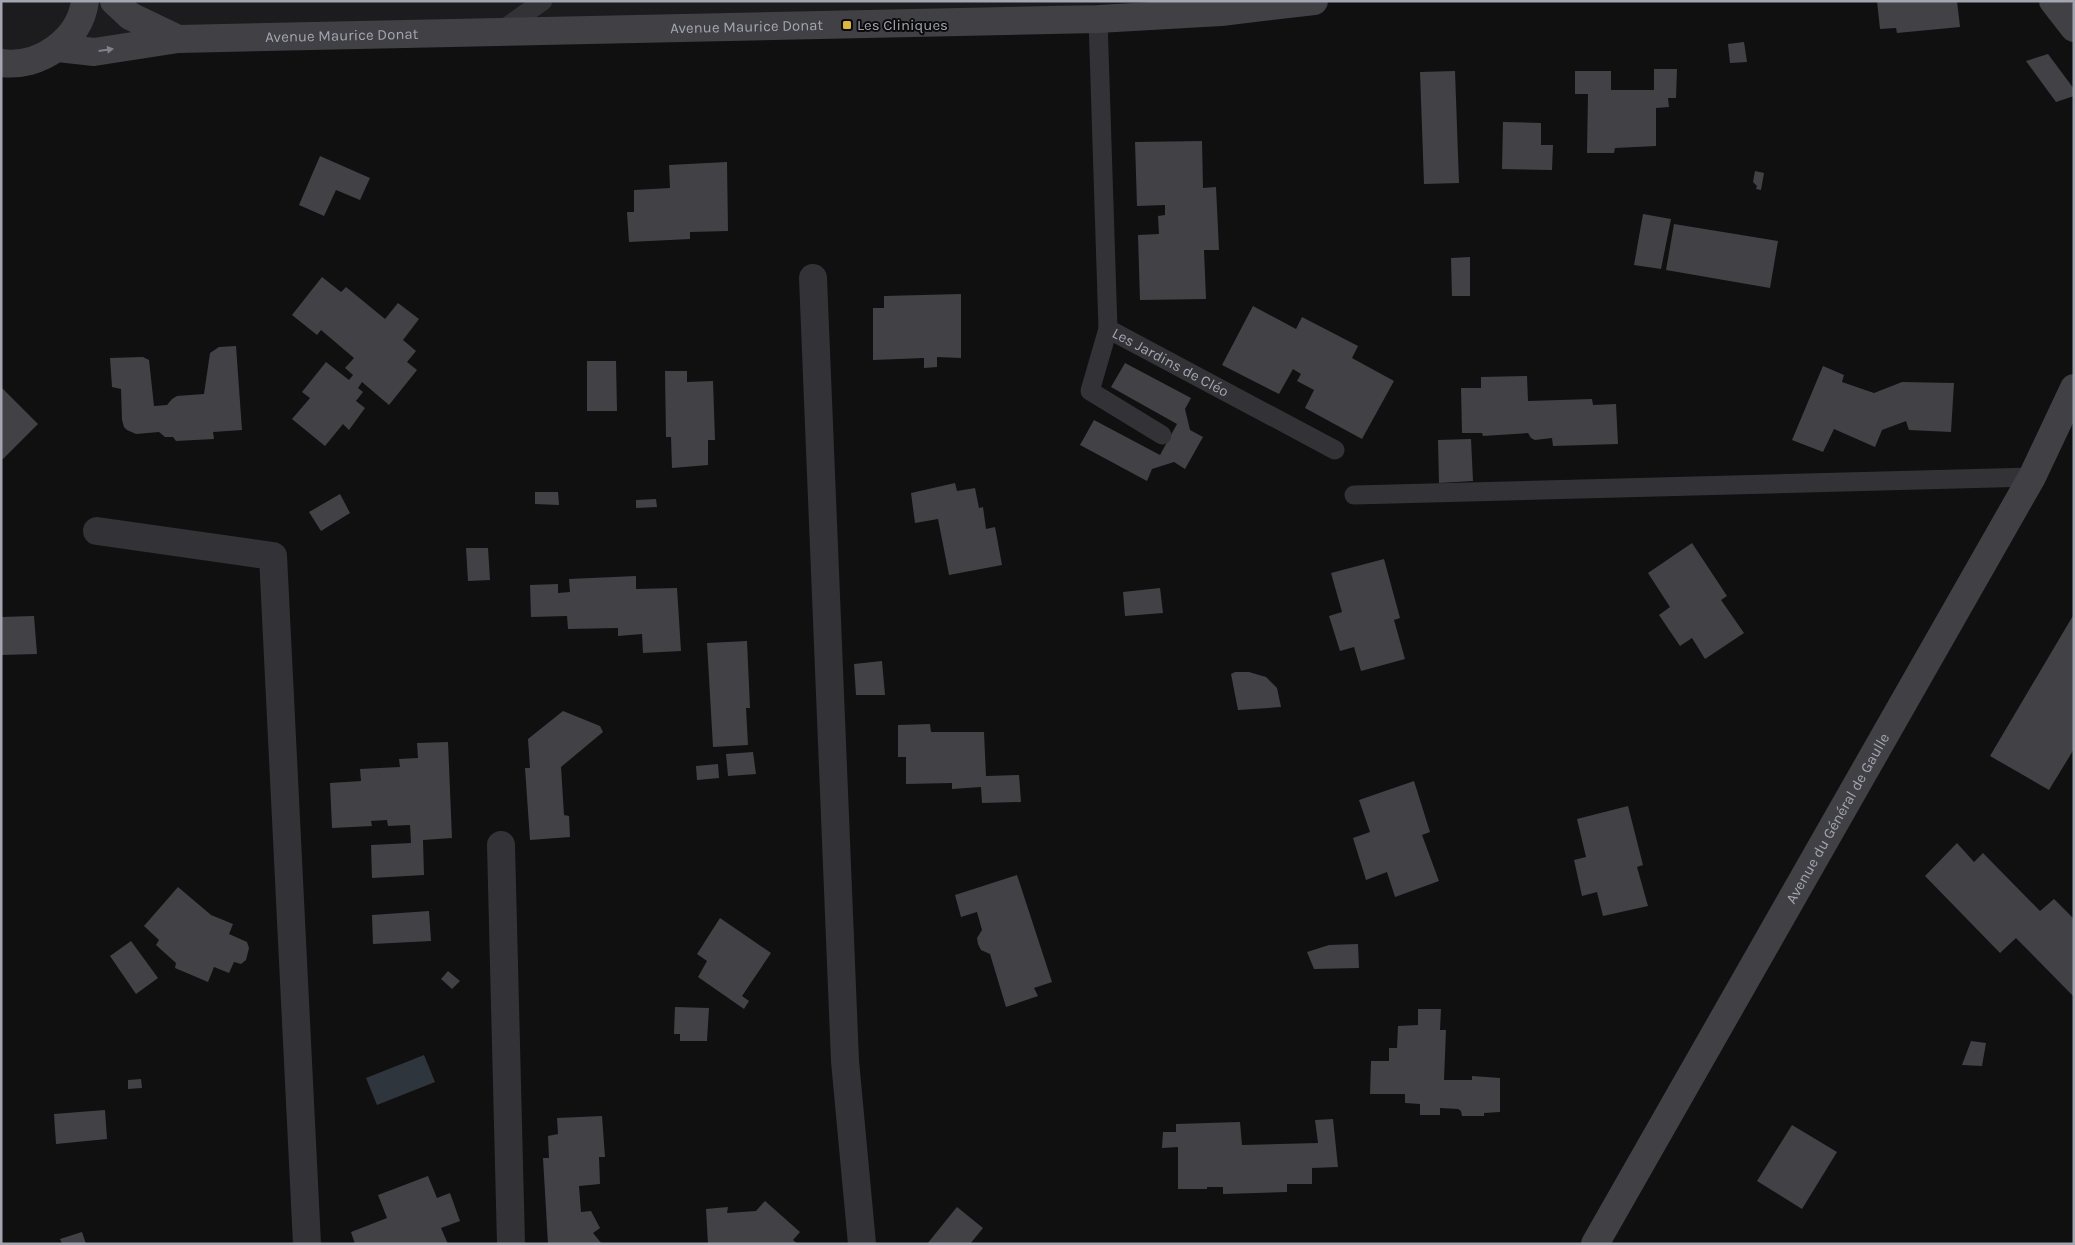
<svg xmlns="http://www.w3.org/2000/svg" width="2075" height="1245" viewBox="0 0 2075 1245" font-family="Karla,sans-serif">
	<rect width="100%" height="100%" fill="#101011"/>
	<path fill="#1c1c1e" d="M1,1H1175L1,55Z"/>
	<path fill="#2f353c" d="M424,1055L435,1082L377,1105L366,1078Z"/>
	<g fill="#424246">
		<path d="M1877,1H1957L1960,27L1897,33L1896,28L1880,29Z"/>
		<path d="M1744,42L1747,62L1730,63L1728,44Z"/>
		<path d="M2048,54L2074,89V96L2056,102L2026,61Z"/>
		<path d="M1654,69H1677L1676,98H1668L1669,107L1656,108V146L1615,148L1614,153H1587L1588,94H1575V71H1611V90H1654Z"/>
		<path d="M1455,71L1459,183L1424,184L1420,72Z"/>
		<path d="M1503,122L1541,123V145H1553L1552,170L1502,169Z"/>
		<path d="M1202,141L1203,188L1216,187L1219,250H1204L1206,299L1140,300L1138,235L1159,234L1158,216L1165,215V205L1137,206L1135,142Z"/>
		<path d="M320,156L370,178L360,200L336,190L324,216L299,205Z"/>
		<path d="M727,162L728,231L690,232V239L629,242L627,212H634V190L670,188L669,165Z"/>
		<path d="M1755,171L1764,173L1761,190L1756,189L1757,186L1753,182Z"/>
		<path d="M1643,214L1671,219L1661,269L1634,265Z"/>
		<path d="M1674,224L1778,241L1770,288L1666,270Z"/>
		<path d="M1470,257V296H1452L1451,258Z"/>
		<path d="M322,277L341,292L346,287L385,319L398,303L419,319L403,340L416,351L407,362L417,370L389,405L362,382L358,388L363,392L356,401L365,408L349,430L343,424L325,446L292,419L310,398L302,392L326,362L349,380L353,375L345,368L354,358L321,330L317,335L292,315Z"/>
		<path d="M961,294V358L937,357V367L924,368V358L873,360V308H884V296Z"/>
		<path d="M1253,306L1296,329L1302,317L1358,346L1352,358L1394,381L1362,439L1305,408L1314,390L1297,381L1301,374L1293,369L1279,394L1222,365Z"/>
		<path d="M236,346L242,430L213,432L214,439L176,441L173,437H165L159,432L136,434L127,430L124,427L122,420L121,389L112,387L110,358L143,357L149,360L154,406L167,405L172,399L177,396L204,394L210,353L219,347Z"/>
		<path d="M587,361H616L617,411H587Z"/>
		<path d="M1125,363L1191,398L1185,409L1190,430L1203,437L1185,469L1174,462L1152,469L1147,481L1080,445L1094,420L1160,455L1177,424L1111,387Z"/>
		<path d="M1823,366L1844,375L1842,382L1874,393L1902,382L1954,383L1951,432L1909,430L1906,421L1882,430L1875,447L1834,429L1823,452L1792,440Z"/>
		<path d="M665,371H687V382L713,381L715,440H708V465L672,468L671,437H666Z"/>
		<path d="M1527,376L1528,401L1592,399L1593,405L1616,404L1618,444L1553,446L1552,438L1535,440L1531,438L1528,433L1483,436L1482,433H1462L1461,388H1481V377Z"/>
		<path d="M1,387L38,424L3,459H1Z"/>
		<path d="M1471,439L1473,481L1439,483L1438,440Z"/>
		<path d="M955,483L957,491L975,488L979,508L983,507L986,529L995,527L1002,565L949,575L938,519L915,523L911,493Z"/>
		<path d="M535,492H558L559,505L535,504Z"/>
		<path d="M340,494L350,513L321,531L309,512Z"/>
		<path d="M656,499L657,507L636,508V500Z"/>
		<path d="M1692,543L1727,596L1721,600L1744,633L1705,659L1692,638L1680,646L1659,615L1670,607L1648,573Z"/>
		<path d="M466,548H488L490,580L468,581Z"/>
		<path d="M1384,559L1400,618L1394,620L1405,659L1361,671L1354,647L1340,651L1329,616L1342,612L1331,573Z"/>
		<path d="M636,576V589L677,588L681,651L643,653L642,634L618,636V628L568,629L567,616L531,617L530,585L558,584V593L570,592L569,579Z"/>
		<path d="M1160,588L1163,613L1125,616L1123,592Z"/>
		<path d="M2074,614V749L2049,790L1990,756Z"/>
		<path d="M34,616L37,654L1,655V617Z"/>
		<path d="M747,641L750,708H746L748,745L713,747L707,643Z"/>
		<path d="M882,661L885,695H856L854,664Z"/>
		<path d="M1235,672H1249L1266,677L1277,688L1281,707L1238,710L1231,674Z"/>
		<path d="M563,711L600,726L603,732L561,767L564,815L569,816L570,837L530,840L525,768H530L528,739Z"/>
		<path d="M930,724L931,732H984L986,776L1019,775L1021,802L982,803L981,787L952,789V783L906,784V757H898V725Z"/>
		<path d="M448,742L452,838L423,840L424,875L372,878L371,845L411,843L410,825L388,826L387,820L371,821L372,826L332,828L330,783L361,781L360,769L400,767L399,759L418,758L417,743Z"/>
		<path d="M753,752L756,774L728,776L726,754Z"/>
		<path d="M718,764L719,778L697,780L696,766Z"/>
		<path d="M1414,781L1430,832L1422,835L1439,881L1395,897L1387,872L1366,880L1353,838L1370,832L1359,800Z"/>
		<path d="M1628,806L1643,865L1637,867L1648,906L1603,916L1597,892L1582,896L1574,860L1586,857L1577,819Z"/>
		<path d="M1957,843L1974,862L1983,853L2040,911L2054,899L2074,919V997L2016,938L2000,953L1925,876Z"/>
		<path d="M1017,875L1052,982L1034,988L1038,996L1006,1007L990,954L981,950L978,944L977,938L982,930L977,912L961,917L955,895Z"/>
		<path d="M178,887L211,915L233,924L229,934L247,942L249,948L246,960L241,964L234,962L229,973L214,967L208,982L175,968L176,963L156,945L159,940L144,926Z"/>
		<path d="M429,911L431,941L373,944L372,915Z"/>
		<path d="M720,918L771,953L742,996L749,1001L744,1009L698,977L707,961L697,954Z"/>
		<path d="M131,941L158,978L136,994L110,956Z"/>
		<path d="M1358,944L1359,968L1314,969L1307,952L1329,945Z"/>
		<path d="M448,971L460,981L452,989L441,979Z"/>
		<path d="M675,1007L709,1008L707,1041H680V1034H674Z"/>
		<path d="M1418,1009H1441L1440,1030H1446L1444,1080H1472V1076L1500,1078V1112L1484,1113V1116H1462L1461,1111L1458,1109L1440,1108V1115H1420V1104L1405,1103V1094H1370L1371,1061H1389V1048H1397L1398,1026L1418,1025Z"/>
		<path d="M1971,1041L1986,1043L1982,1066L1962,1065Z"/>
		<path d="M141,1079L142,1088L128,1089V1080Z"/>
		<path d="M105,1110L107,1139L56,1144L54,1114Z"/>
		<path d="M602,1116L605,1157H599L600,1184L579,1186L581,1212L591,1211L600,1228L593,1233L602,1244H548L543,1158H549L548,1136L558,1134L557,1118Z"/>
		<path d="M1333,1119L1338,1167L1312,1168V1184H1287V1192L1223,1194V1187H1207V1189H1178V1147L1162,1148L1163,1132H1176V1124L1240,1122L1242,1145L1318,1143L1315,1120Z"/>
		<path d="M1792,1125L1837,1152L1802,1209L1757,1181Z"/>
		<path d="M428,1176L437,1198L450,1193L460,1221L441,1228L448,1244H355L351,1232L387,1218L378,1195Z"/>
		<path d="M765,1201L800,1232L793,1240L798,1244H708L706,1209L728,1207L727,1213L756,1211Z"/>
		<path d="M957,1207L983,1228L970,1244H927Z"/>
		<path d="M82,1232L86,1244H62L60,1239Z"/>
	</g>
	<g fill="none" stroke-linecap="round" stroke-linejoin="round">
		<g stroke="#333337" stroke-width="19">
			<path id="s1" d="M1098,19L1108,329L1335,450"/>
			<path d="M499,32L543,1"/>
			<path d="M1108,329L1090,391L1162,435"/>
			<path d="M1354,495L2032,477"/>
		</g>
		<g stroke="#333337" stroke-width="28">
			<path d="M813,278L845,1061L862,1244"/>
			<path d="M97,531L273,556L307,1244"/>
			<path d="M501,845L511,1244"/>
		</g>
		<g stroke="#404045" stroke-width="28">
			<path d="M114,1L130,16L178,39"/>
			<path d="M2053,1L2074,28"/>
			<path id="s2" d="M58,48L94,52L178,39L1098,19L1221,12L1314,1"/>
			<path d="M1,63C40,68 80,40 85,1"/>
			<path id="s3" d="M1595,1244L2032,477L2074,388"/>
		</g>
	</g>
	<defs><path id="oneway-solid" d="M-6-.8H1V-3.2L6.5 0L1 3.2V.8H-6Z" transform="scale(1.25)"/></defs>
	<use fill="#80828b" href="#oneway-solid" transform="translate(106 50) rotate(-8)"/>
	<rect fill="#dab93e" stroke="#0b0b0c" stroke-width="2" x="842" y="20" width="10" height="10" rx="2.5"/>
	<g text-anchor="middle" dominant-baseline="central" stroke-width="4" stroke-linejoin="round" paint-order="stroke">
		<g font-size="15" fill="#a3a5b0" stroke="#0b0b0c" text-anchor="start">
			<text x="857" y="25">Les Cliniques</text>
		</g>
		<g font-size="15" fill="#a3a5b0" stroke="#0b0b0c">
			<text stroke="none"><textPath href="#s2" startOffset="690">Avenue Maurice Donat</textPath></text>
			<text stroke="none"><textPath href="#s2" startOffset="285">Avenue Maurice Donat</textPath></text>
			<text stroke="none"><textPath href="#s1" startOffset="381">Les Jardins de Cléo</textPath></text>
			<text stroke="none"><textPath href="#s3" startOffset="490">Avenue du Général de Gaulle</textPath></text>
		</g>
	</g>
	<rect width="2075" height="1245" fill="none" stroke="#a3a5b0" stroke-width="5"/>
</svg>
